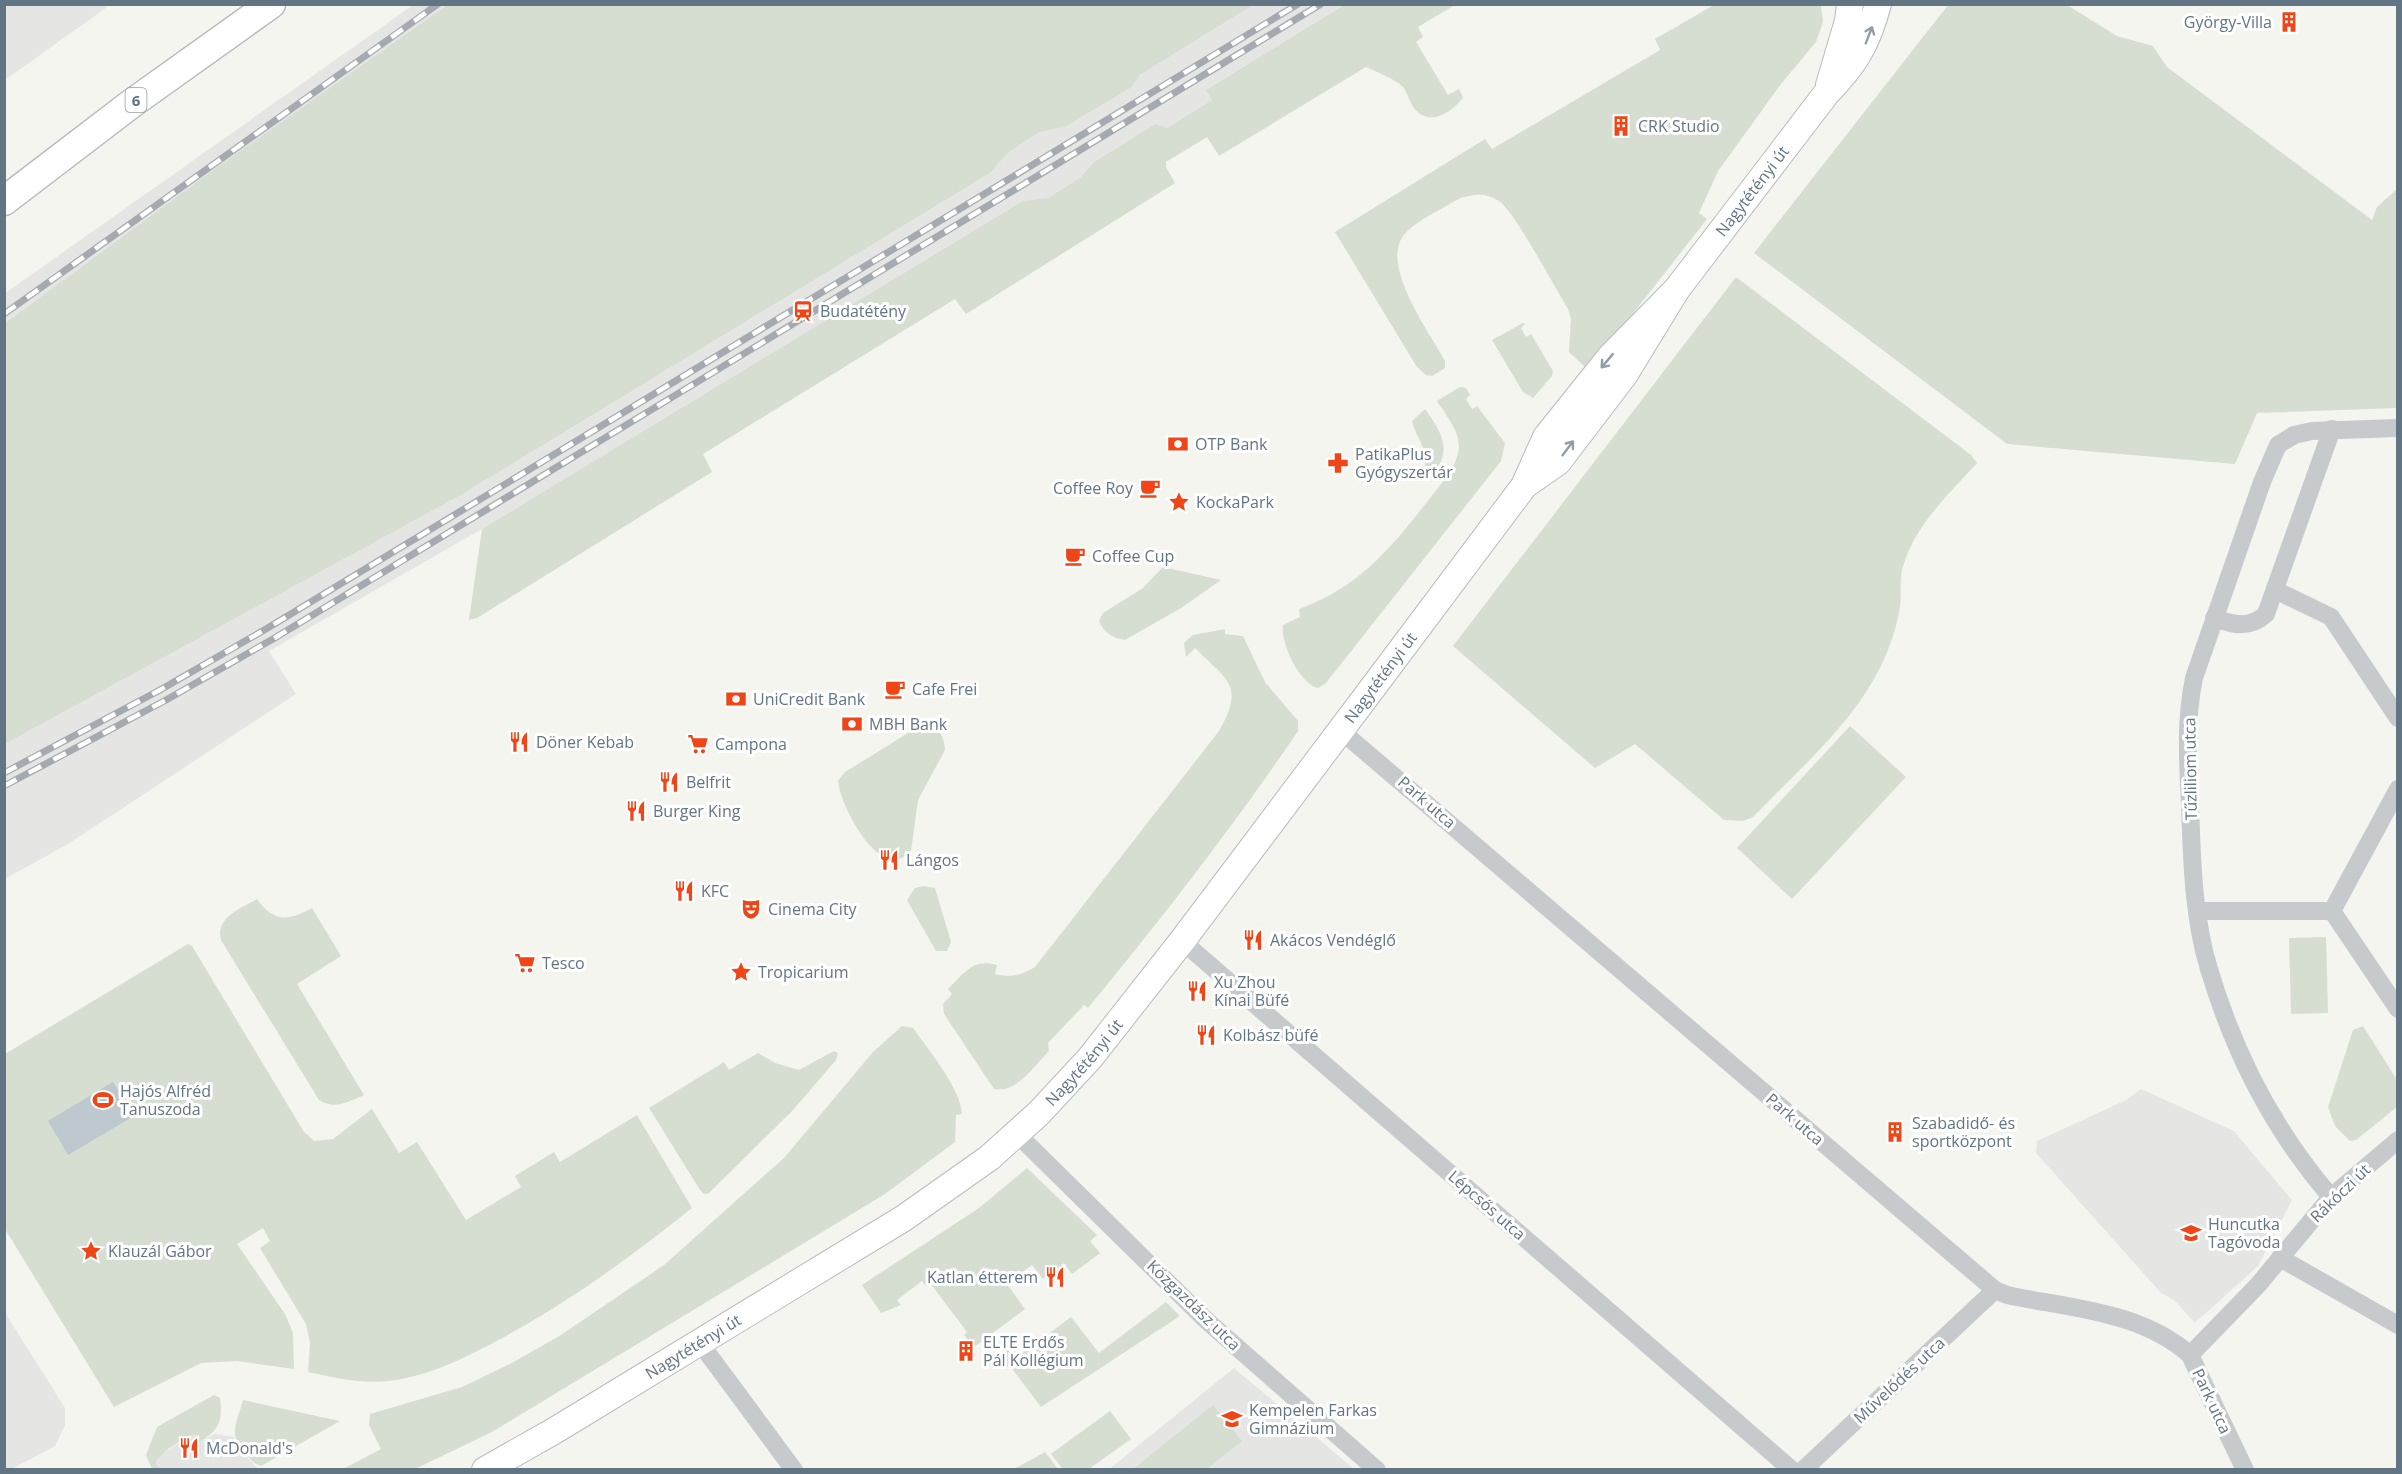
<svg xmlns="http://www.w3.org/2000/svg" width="2402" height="1474" viewBox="0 0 2402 1474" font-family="'Open Sans',sans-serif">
	<rect width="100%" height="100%" fill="#f5f5f0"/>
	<g fill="#e5e6e4">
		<path d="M5,4H110V5L5,80Z"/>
		<path d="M413,5H449L213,170L5,323L4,294Z"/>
		<path d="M1253,5H1344L1206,90L1212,100L1167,128L1155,124L1094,162L1081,177L1048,198L1023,202L482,529L269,651L296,694L68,844L5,879V744L461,495L990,173L1009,152L1040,132L1065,127L1132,87L1140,75Z"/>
		<path d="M2141,1089L2234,1131L2292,1200L2258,1266L2195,1323L2174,1300L2161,1293L2036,1153L2037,1141L2126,1100Z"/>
		<path d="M4,1311L65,1408V1425L55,1446L10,1470L4,1469Z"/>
		<path d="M1234,1368L1354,1469L1108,1470Z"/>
		<path d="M194,1434L200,1442L215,1434L234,1437L237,1446L258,1469H160L156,1463L160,1455Z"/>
	</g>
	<g fill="#d6ddd1">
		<path d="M449,4L1253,5L1140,75L1132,87L1065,127L1040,132L1009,152L990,173L461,495L5,744V323L213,170Z"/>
		<path d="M1344,5H1455L1418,27L1423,37L1416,42L1448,95L1459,89L1463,97C1453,112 1429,128 1414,108C1409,102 1408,93 1403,87C1395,79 1377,72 1366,67L1219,156L1207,137L1166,162V167L1175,183L966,314L955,299L703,454L712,472L477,618L469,620L482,529L1023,201L1048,198L1081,177L1094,162L1155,124L1167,128L1212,100L1206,90Z"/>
		<path d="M1714,5H1821L1823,22L1816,42L1781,84L1718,171L1699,213L1707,219L1595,362L1591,359L1585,367L1569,352L1571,319L1568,309C1555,288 1515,212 1499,201C1483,190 1463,195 1448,205C1433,214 1414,222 1403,236C1381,267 1430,333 1445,361V368L1432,376L1426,375L1417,367L1335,232L1485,139L1492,149L1660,50L1655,39Z"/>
		<path d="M1948,5H2067L2117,36L2153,46L2167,67L2372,220L2377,207L2397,189V408L2257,413L2235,464L2007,444L1754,253Z"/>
		<path d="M1736,277L1971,455L1977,463C1948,495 1916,524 1903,566C1899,580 1902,594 1900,607C1897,626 1890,647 1882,664C1853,724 1798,770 1753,817L1743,821L1724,820L1635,744L1595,768L1453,646Z"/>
		<path d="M1523,323L1525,324L1521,328L1526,337L1531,334L1553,371L1552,376L1533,398L1523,392L1492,340Z"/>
		<path d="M1460,387L1466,388L1470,395L1466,399L1472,409L1477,406L1505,443L1501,461L1326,683L1318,688C1300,684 1280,643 1283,625L1300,617L1299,609C1360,587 1392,547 1430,498C1442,483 1458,466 1459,446C1459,430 1445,414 1437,401Z"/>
		<path d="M1425,409C1445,437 1454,454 1426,481L1422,474C1432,452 1417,441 1412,421Z"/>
		<path d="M1163,567L1221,580L1181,608L1125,640C1113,638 1104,633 1099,621L1103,613L1143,588Z"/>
		<path d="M1225,629V634L1243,636L1265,682L1298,721V731C1233,827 1162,918 1088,1008L1084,1005L1048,1043L1049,1051C1035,1065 1016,1094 994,1089L944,1014L943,1004L952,994L948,989C964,974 972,958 997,965L995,974C1011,978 1022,975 1035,967L1219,731C1245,685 1228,681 1195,648L1186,657L1184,643L1193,635Z"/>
		<path d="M921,725C937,725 944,734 945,750L918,800L911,851C880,885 840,805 838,781L845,772Z"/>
		<path d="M1850,726L1906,777L1792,899L1737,848Z"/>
		<path d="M924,886L935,888L951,942L947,951H936L907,900L915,888Z"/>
		<path d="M257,899C274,923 288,921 312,908L341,956L297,984L364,1095C348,1102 335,1110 319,1100L221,940C215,918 240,909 257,899Z"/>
		<path d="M2326,937L2328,1013L2291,1014L2289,938Z"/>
		<path d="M188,944L192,946L304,1132L314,1141L333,1139L372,1109L399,1153L417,1142L466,1220L521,1187L515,1176L554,1152L560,1162L637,1115L692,1208C632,1256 572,1300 504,1337C469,1356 430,1376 389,1381C361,1384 335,1378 308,1372L310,1343L306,1324L260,1248L270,1241L263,1228L237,1244L285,1314L293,1333L294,1369L237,1361L201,1363L114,1407L5,1229V1054Z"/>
		<path d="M902,1026L913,1028C928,1049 961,1089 962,1114L956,1115L955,1142L885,1194L492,1432L415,1469H343L381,1449L369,1425L370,1414L462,1387L510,1364L561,1335L664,1265L784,1158L873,1052Z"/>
		<path d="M2363,1026L2397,1080V1107L2356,1140L2350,1141L2335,1126L2328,1107L2353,1030Z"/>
		<path d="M834,1051L838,1053L836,1060L793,1110L709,1193L704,1194L700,1190L649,1108L724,1062L729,1070L758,1053L775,1063L799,1070Z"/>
		<path d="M1027,1168L1097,1235L1090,1241L1100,1253L1072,1274L1064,1263L1043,1279L1032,1265L1007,1284L1025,1309L974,1347L964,1335L967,1332L930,1283L926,1286L922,1281L897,1300L901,1305L881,1313L862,1285L979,1208Z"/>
		<path d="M1166,1302L1180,1316L1041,1407L1010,1366L1006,1368L996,1355L1010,1345L1019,1356L1071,1317L1099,1353Z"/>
		<path d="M214,1395L220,1398C223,1421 219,1431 199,1442L194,1434C182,1441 161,1450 156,1463L160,1469H152L146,1455L157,1427Z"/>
		<path d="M243,1400L340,1421L261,1466C254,1464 251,1460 246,1454C227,1435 237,1423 243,1400Z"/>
		<path d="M1213,1405L1242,1441L1207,1469H1133Z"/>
		<path d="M1110,1411L1131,1439L1089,1469H1063L1051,1454Z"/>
		<path d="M1045,1452L1058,1469H1014Z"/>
	</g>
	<path fill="#bdc9ce" d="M113,1082L134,1116L68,1155L48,1121Z"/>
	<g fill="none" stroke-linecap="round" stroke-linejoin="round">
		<g stroke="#b6bcc0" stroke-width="28">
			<g id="secondary">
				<path d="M1829,85L1848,21L1850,4"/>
				<path id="s1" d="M1525,485L1558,462L1625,374L1677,289L1826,94C1855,64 1867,45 1878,4"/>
				<path id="s2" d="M485,1470L554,1431L904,1218L989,1158L1039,1113L1090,1058L1182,941L1368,694L1524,486L1546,437L1610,357L1677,289"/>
			</g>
		</g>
		<g stroke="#b7bbbe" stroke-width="31">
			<path id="primary" d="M4,201L131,104L271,4"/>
		</g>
		<g stroke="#c7cacd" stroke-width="18">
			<path d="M2275,590L2331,617L2398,718"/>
			<path d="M2214,618C2233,625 2250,629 2266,614L2332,429"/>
			<path d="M1340,730L1995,1290L2007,1295C2068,1308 2141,1311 2190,1355L2245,1470"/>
			<path d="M2198,911H2332L2398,789"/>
			<path d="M2332,911L2398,1009"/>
			<path d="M1182,941L1792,1470"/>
			<path d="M1017,1134L1207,1321L1377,1470"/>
			<path d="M2331,1197C2274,1131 2234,1053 2209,969C2193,917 2192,860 2190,806C2188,763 2185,721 2194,678L2262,482L2278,445L2294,435L2312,431L2398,428"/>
			<path d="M2280,1258L2398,1325"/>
			<path d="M700,1343L794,1470"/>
			<path d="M2190,1355L2258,1285L2331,1197L2398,1140"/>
			<path d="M1803,1470L1995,1290"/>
		</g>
		<use href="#secondary" stroke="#fff" stroke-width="26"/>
		<use href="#primary" stroke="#fff" stroke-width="28"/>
		<g stroke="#a4aab0" stroke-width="7">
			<g id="rail">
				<path d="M4,314L438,4"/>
				<path d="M4,773L160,690L266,629L1298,4"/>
				<path d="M4,786L166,700L273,639L1321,4"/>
			</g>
		</g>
		<use href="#rail" stroke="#fff" stroke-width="4.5" stroke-dasharray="14" stroke-linecap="butt"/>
	</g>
	<defs><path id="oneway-shaft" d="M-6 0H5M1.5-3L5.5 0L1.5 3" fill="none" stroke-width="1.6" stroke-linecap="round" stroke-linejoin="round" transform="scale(1.5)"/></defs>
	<g stroke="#919ea9">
		<use href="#oneway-shaft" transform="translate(1869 35) rotate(-69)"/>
		<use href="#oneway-shaft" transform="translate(1607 361) rotate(130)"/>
		<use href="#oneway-shaft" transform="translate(1568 448) rotate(-53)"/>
	</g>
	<defs>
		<g id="building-bare" transform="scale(1.62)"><path d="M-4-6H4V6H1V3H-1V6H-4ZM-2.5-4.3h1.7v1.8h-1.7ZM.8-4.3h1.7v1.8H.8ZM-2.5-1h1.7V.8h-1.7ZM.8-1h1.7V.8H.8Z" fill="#f04516" stroke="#fff" stroke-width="2.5" paint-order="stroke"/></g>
		<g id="station-bare" transform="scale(1.62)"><path d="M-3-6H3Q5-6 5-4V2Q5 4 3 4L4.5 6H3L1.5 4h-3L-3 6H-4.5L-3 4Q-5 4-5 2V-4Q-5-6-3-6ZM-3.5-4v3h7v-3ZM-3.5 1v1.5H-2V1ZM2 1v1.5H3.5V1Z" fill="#f04516" stroke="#fff" stroke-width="2.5" paint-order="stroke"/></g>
		<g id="bank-bare" transform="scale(1.62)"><path d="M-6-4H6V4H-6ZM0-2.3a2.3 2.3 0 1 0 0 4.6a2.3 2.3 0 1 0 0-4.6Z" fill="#f04516" stroke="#fff" stroke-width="2.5" paint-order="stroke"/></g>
		<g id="pharmacy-bare" transform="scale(1.62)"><path d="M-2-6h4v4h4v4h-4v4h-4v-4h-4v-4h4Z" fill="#f04516" stroke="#fff" stroke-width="2.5" paint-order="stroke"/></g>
		<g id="cafe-bare" transform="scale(1.62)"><path d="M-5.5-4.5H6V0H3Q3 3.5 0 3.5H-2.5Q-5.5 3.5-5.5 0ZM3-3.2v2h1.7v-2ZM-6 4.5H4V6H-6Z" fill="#f04516" stroke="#fff" stroke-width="2.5" paint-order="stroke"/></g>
		<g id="sight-bare" transform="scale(1.62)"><path d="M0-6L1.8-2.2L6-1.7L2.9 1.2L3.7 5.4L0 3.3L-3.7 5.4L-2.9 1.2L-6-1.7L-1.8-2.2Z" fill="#f04516" stroke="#fff" stroke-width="2.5" paint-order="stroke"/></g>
		<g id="restaurant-bare" transform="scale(1.62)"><path d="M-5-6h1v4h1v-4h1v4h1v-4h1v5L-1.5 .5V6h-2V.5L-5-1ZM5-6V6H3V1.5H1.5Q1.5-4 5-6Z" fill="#f04516" stroke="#fff" stroke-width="2.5" paint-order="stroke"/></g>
		<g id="supermarket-bare" transform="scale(1.62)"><path d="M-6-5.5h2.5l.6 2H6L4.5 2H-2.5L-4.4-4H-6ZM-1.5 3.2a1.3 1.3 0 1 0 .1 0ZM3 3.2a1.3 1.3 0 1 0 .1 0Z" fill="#f04516" stroke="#fff" stroke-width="2.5" paint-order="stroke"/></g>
		<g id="theatre-bare" transform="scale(1.62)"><path d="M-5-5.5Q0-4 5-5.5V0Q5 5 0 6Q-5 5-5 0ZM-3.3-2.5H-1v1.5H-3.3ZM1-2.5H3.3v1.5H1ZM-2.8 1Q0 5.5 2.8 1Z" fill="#f04516" stroke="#fff" stroke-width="2.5" paint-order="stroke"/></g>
		<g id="stadium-bare" transform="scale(1.62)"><path d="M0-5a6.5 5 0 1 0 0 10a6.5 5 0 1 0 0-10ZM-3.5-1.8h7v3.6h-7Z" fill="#f04516" stroke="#fff" stroke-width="2.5" paint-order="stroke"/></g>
		<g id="school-bare" transform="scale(1.62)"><path d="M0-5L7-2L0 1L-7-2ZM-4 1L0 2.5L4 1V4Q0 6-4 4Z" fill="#f04516" stroke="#fff" stroke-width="2.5" paint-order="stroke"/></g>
	</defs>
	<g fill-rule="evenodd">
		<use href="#building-bare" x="2289" y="22"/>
		<use href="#building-bare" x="1621" y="126"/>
		<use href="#station-bare" x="803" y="311"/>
		<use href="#bank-bare" x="1178" y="444"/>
		<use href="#pharmacy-bare" x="1338" y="463"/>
		<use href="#cafe-bare" x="1150" y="488"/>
		<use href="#sight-bare" x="1179" y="502"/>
		<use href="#cafe-bare" x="1075" y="556"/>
		<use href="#cafe-bare" x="895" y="689"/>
		<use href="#bank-bare" x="736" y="699"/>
		<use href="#bank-bare" x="852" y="724"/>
		<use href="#restaurant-bare" x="519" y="742"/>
		<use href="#supermarket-bare" x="698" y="744"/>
		<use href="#restaurant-bare" x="669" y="782"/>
		<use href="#restaurant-bare" x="636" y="811"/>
		<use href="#restaurant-bare" x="889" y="860"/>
		<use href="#restaurant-bare" x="684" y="891"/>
		<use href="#theatre-bare" x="751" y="909"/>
		<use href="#restaurant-bare" x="1253" y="940"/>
		<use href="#supermarket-bare" x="525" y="963"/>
		<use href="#sight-bare" x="741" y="972"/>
		<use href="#restaurant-bare" x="1197" y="991"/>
		<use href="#restaurant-bare" x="1206" y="1035"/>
		<use href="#stadium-bare" x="103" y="1100"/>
		<use href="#building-bare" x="1895" y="1132"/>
		<use href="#school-bare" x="2191" y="1233"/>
		<use href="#sight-bare" x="91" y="1251"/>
		<use href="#restaurant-bare" x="1055" y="1277"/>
		<use href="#building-bare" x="966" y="1351"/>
		<use href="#school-bare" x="1232" y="1419"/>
		<use href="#restaurant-bare" x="189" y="1448"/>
	</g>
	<g text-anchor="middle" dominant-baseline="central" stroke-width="6" stroke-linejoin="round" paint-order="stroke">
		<rect fill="#fff" stroke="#919ea9" stroke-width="1.5" x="125.5" y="88" width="21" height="24" rx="4.5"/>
		<g font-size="15" font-weight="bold" fill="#627584">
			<text x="136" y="100">6</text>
		</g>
		<g font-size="16" fill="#627584" stroke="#fff" text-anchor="start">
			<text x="2272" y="22" text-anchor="end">György-Villa</text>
			<text x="1638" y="126">CRK Studio</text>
			<text x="820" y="311">Budatétény</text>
			<text x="1195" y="444">OTP Bank</text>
			<text x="1355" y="454">PatikaPlus<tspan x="1355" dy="18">Gyógyszertár</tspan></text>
			<text x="1133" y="488" text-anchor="end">Coffee Roy</text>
			<text x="1196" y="502">KockaPark</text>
			<text x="1092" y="556">Coffee Cup</text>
			<text x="912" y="689">Cafe Frei</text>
			<text x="753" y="699">UniCredit Bank</text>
			<text x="869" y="724">MBH Bank</text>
			<text x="536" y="742">Döner Kebab</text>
			<text x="715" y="744">Campona</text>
			<text x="686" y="782">Belfrit</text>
			<text x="653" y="811">Burger King</text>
			<text x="906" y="860">Lángos</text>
			<text x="701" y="891">KFC</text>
			<text x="768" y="909">Cinema City</text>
			<text x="1270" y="940">Akácos Vendéglő</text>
			<text x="542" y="963">Tesco</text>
			<text x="758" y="972">Tropicarium</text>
			<text x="1214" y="982">Xu Zhou<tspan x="1214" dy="18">Kínai Büfé</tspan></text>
			<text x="1223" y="1035">Kolbász büfé</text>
			<text x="120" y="1091">Hajós Alfréd<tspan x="120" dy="18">Tanuszoda</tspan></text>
			<text x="1912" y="1123">Szabadidő- és<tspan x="1912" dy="18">sportközpont</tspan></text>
			<text x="2208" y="1224">Huncutka<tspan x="2208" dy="18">Tagóvoda</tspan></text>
			<text x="108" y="1251">Klauzál Gábor</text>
			<text x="1038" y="1277" text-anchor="end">Katlan étterem</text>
			<text x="983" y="1342">ELTE Erdős<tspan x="983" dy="18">Pál Kollégium</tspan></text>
			<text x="1249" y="1410">Kempelen Farkas<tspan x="1249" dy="18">Gimnázium</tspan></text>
			<text x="206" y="1448">McDonald's</text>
		</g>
		<g font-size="16" fill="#627584" stroke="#fff">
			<text stroke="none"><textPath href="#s1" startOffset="374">Nagytétényi út</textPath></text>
			<text stroke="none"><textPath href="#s2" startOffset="1214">Nagytétényi út</textPath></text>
			<text transform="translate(2190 769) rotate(-91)">Tűzliliom utca</text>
			<text transform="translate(1427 802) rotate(41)">Park utca</text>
			<text stroke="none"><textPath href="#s2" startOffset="728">Nagytétényi út</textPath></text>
			<text transform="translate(1795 1119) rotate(41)">Park utca</text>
			<text transform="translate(2340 1193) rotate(-44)">Rákóczi út</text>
			<text transform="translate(1487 1205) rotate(41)">Lépcsős utca</text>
			<text transform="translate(1194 1305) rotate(44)">Közgazdász utca</text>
			<text stroke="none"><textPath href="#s2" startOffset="242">Nagytétényi út</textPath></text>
			<text transform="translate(1899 1380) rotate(-43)">Művelődés utca</text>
			<text transform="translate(2212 1401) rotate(65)">Park utca</text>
		</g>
	</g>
	<rect width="2402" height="1474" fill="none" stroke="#627584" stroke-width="12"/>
</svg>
